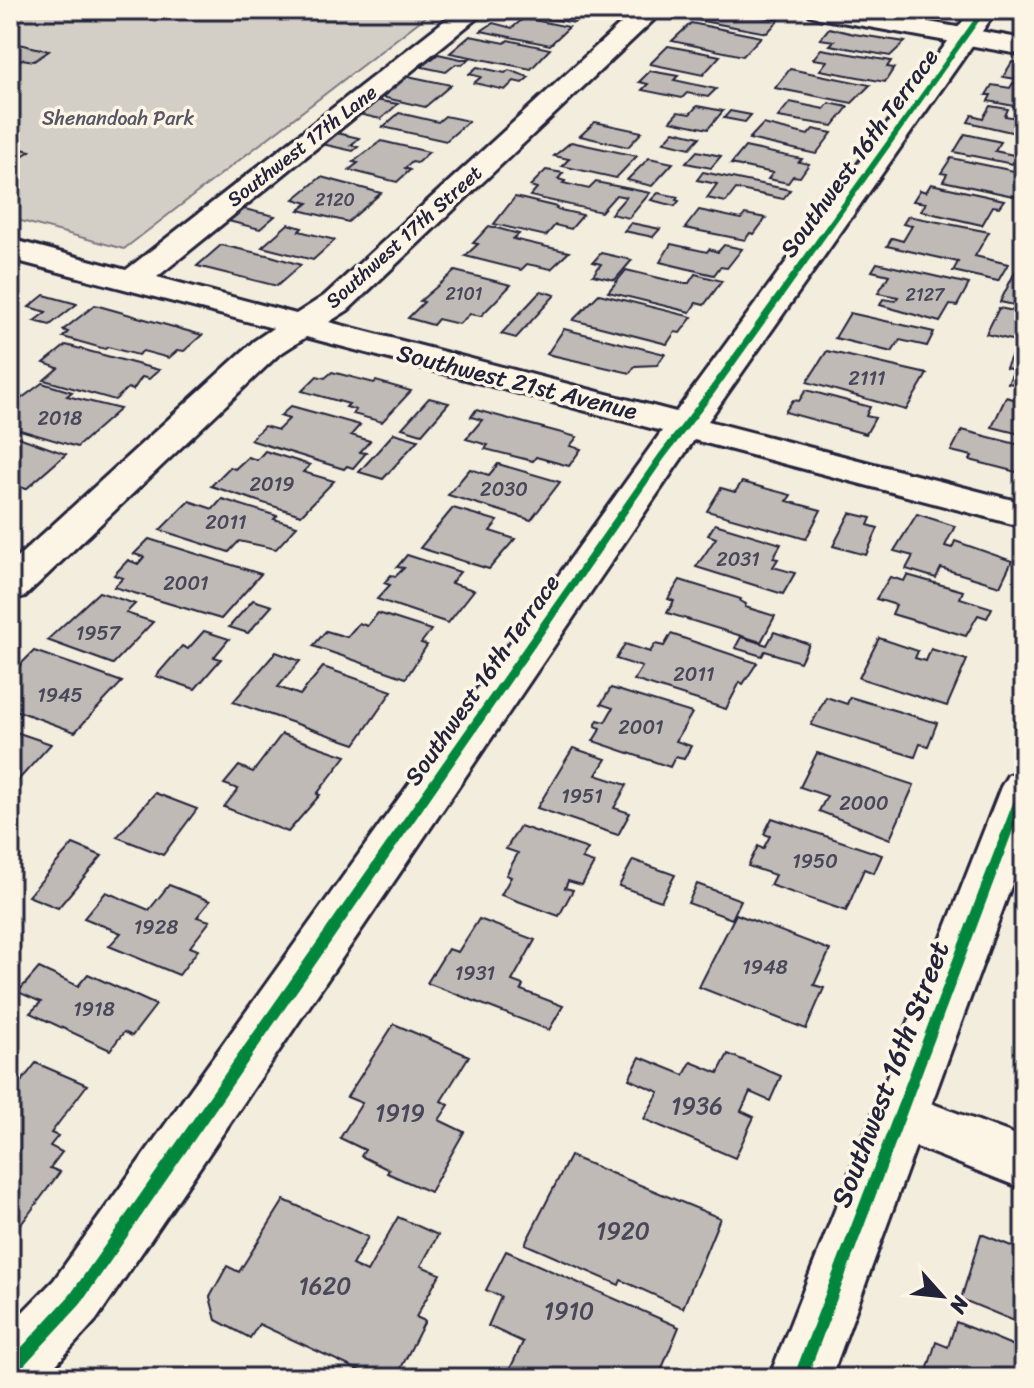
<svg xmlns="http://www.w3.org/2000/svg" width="1034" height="1388" viewBox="0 0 1034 1388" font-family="Sriracha,sans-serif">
	<rect width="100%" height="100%" fill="#f3edde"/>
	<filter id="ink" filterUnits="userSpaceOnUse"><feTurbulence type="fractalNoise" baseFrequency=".0125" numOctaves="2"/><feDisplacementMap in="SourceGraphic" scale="16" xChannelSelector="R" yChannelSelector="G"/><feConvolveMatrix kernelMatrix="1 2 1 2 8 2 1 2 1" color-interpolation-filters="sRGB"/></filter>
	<g filter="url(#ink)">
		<path fill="#d4cfc6" stroke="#7b7880" stroke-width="2" d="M10,10H434L124,249L10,218Z"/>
		<g fill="#bfbab6" stroke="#22223b" stroke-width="2">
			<path d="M517,10H584L574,23L515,12Z"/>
			<path d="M699,10H727L779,20L767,33L697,20L702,15Z"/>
			<path d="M524,18L569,27L550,45L481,31L493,23L512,28Z"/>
			<path d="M691,23L761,37L743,56L672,41Z"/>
			<path d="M829,28L854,34L905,42L890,56L830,45L834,41L820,39Z"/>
			<path d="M470,36L505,43L508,40L550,49L531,69L450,53Z"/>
			<path d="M10,43L24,45L49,51L34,61L22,59L11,66Z"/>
			<path d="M668,46L720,56L703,75L650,64Z"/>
			<path d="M821,49L891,61L887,67L894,68L885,82L820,70L827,61L813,59Z"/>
			<path d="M438,54L461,59H469L462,65L456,64L446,72L422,67L427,62L420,61L425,58L432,59Z"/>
			<path d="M1012,62L1024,64V80L1003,77Z"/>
			<path d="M477,67L505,73L509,70L529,77L522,83L514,81L505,90L474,83L481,77L469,74Z"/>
			<path d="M790,69L870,85L852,103L775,88Z"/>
			<path d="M650,71L678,76L674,80L716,89L708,97L687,93L682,98L642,90L648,84L639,82Z"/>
			<path d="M403,75L451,85L425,107L377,96Z"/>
			<path d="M1013,83L1024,85V108L988,101L991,95H986L992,85L1010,88Z"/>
			<path d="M375,100L398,104L381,119L358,114Z"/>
			<path d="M790,102L824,109L829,103L848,107L833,126L778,117Z"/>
			<path d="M697,106L723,111L708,129L670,121L678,112L690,114Z"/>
			<path d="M990,106L1008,109L1005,116L1024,119V135L968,122L972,115L983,118Z"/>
			<path d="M730,111L751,115L745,122L724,118Z"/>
			<path d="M399,113L438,122L445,116L469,121L446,141L383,127Z"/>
			<path d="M595,122L642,132L628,147L580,136Z"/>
			<path d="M763,124L808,135L813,129L832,133L816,154L749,139Z"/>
			<path d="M674,131L700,137L690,148L664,142Z"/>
			<path d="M337,133L359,138L351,145L358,147L353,151L322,144Z"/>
			<path d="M965,134L1001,142L995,151L1018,156L1012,164L954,152Z"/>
			<path d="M381,141L429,152L417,163L412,162L405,168L410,170L397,182L349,170L358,163L353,162Z"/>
			<path d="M571,142L637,156L616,178L562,166L569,159L554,156Z"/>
			<path d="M10,146L30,151L10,164Z"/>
			<path d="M745,147L802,159L799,162L809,164L800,177L793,176L788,183L768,179L773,173L731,164Z"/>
			<path d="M697,151L721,156L711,168L686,163Z"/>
			<path d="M649,158L673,163L652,186L627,180Z"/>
			<path d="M951,158L1024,173V185L1018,197L943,181L947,174L941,173Z"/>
			<path d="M546,170L563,173L558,179L565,181L563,183L589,189L596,182L650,193L629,218L611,214L626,197L616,195L601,212L530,196L537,188L530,186Z"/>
			<path d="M703,172L790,190L783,199L736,189L726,202L707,198L717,184L697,180Z"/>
			<path d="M321,177L381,193L348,222L299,210L308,203L294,199Z"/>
			<path d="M931,184L1004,200L999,207L993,206L982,225L921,211L926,203L913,201L920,190L926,192Z"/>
			<path d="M658,193L678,197L676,200L679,201L675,206L651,200Z"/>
			<path d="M515,197L557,207L556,209L583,215L571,229L555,225L546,236L494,224Z"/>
			<path d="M244,209L275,216L260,229L228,221Z"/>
			<path d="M699,210L741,219L745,214L766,218L754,234L750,233L745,240L685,228Z"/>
			<path d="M908,216L989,232L975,256L1008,264L998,281L953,271L958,262L887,246L892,238L903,241L912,226L903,224Z"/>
			<path d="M631,223L660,229L653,237L624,231Z"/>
			<path d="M288,224L302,228L299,231L335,240L313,260L262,247Z"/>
			<path d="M489,226L519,234L513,239L569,252L551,269L527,264L521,270L465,256L478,244L473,243Z"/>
			<path d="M671,244L707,252L709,249L718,252L724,245L742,249L727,268L720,267L714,275L660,262Z"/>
			<path d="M221,245L271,256L301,265L277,286L197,266Z"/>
			<path d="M601,253L632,260L615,280L593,275L601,264L593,262Z"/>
			<path d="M877,263L969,284L957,306L950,305L940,322L880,305L883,299L895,301L898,297L878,293L889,275L872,271Z"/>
			<path d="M626,270L680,283H689L695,274L722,281L704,305L696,303L690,312L608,292Z"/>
			<path d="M455,271L511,285L481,316L470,314L459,324L438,319L433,325L408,318L424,302L420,301Z"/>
			<path d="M1015,272L1024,274V307L1000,302Z"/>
			<path d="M541,291L555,295L516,338L501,334Z"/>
			<path d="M599,294L692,317L680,333L675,332L667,344L573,320Z"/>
			<path d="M44,295L77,304L50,325L34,321L46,312L29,307Z"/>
			<path d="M95,305L202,335L184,351L178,350L169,358L143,351L138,355L108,347L105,349L63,337L68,332L63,330Z"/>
			<path d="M999,308L1024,313V343L986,334Z"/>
			<path d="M850,313L934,332L927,346L900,340L892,352L835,338Z"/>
			<path d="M564,329L665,354L657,365L635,366L630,373L547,354Z"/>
			<path d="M66,345L159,370L149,379L142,377L133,390L128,388L115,400L44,380L58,368L44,363Z"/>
			<path d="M827,351L927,374L906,410L807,382Z"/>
			<path d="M1013,352L1024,355V386L1008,383L1014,370L1006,368Z"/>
			<path d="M332,372L374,383L376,381L411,391L382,422L353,414L356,410L346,407L349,404L302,391L317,376L325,378Z"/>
			<path d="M42,383L72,392L67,396L120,409L77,447L10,427V407Z"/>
			<path d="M806,390L870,407L866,416L875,418L866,434L785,412L793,400L799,401Z"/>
			<path d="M1006,397L1024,402V435L992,427Z"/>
			<path d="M429,398L449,403L422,434L402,428Z"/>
			<path d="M291,406L360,425L351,435L370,441L360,452L366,453L353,468L347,466L344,469L250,440L264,426L278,430L289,419L280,416Z"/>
			<path d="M476,410L577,437L570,446L581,449L569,466L536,457L533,461L485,449L488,445L466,439L482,420L471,417Z"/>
			<path d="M962,430L1024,446V474L970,460L972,456L951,451Z"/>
			<path d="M394,433L418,440L383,479L359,472Z"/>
			<path d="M10,434L66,454L26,489L10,483Z"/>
			<path d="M265,451L310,465L303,472L334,481L301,515L211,486L230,467L235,469L248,457L257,460Z"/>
			<path d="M498,464L560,482L531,520L448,495L470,469L489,475Z"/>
			<path d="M742,482L791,495L787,501L821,510L806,539L707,511L721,488L735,492Z"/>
			<path d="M222,499L277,516L274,519L297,526L276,549L239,541L229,552L160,530L189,501L213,509Z"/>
			<path d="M453,508L498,521L490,531L515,539L489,569L420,548Z"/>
			<path d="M850,513L871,518L868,525L878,528L866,555L833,546Z"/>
			<path d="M917,514L955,526L945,546L952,548L955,541L1012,561L1000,586L941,568L936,578L906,569L913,556L894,551Z"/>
			<path d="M715,524L781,544L773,558L778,559L773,567L795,573L783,594L696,567L716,538L708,535Z"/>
			<path d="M149,539L261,574L221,619L114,587L123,578L114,575L128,560L138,564L144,557L134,554Z"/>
			<path d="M407,555L460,572L451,583L474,590L448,623L377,599L390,585L384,583L391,575L396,576L404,568L397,567Z"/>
			<path d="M907,575L963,591L960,598L992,608L987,618L978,615L966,636L892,614L896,605L876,599L890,577L904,581Z"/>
			<path d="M680,580L741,599L740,601L746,604L745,607L775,616L761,642L667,613L674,601L668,599Z"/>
			<path d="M99,592L135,604L126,613L153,622L113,664L47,640Z"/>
			<path d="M253,600L272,606L248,633L229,627Z"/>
			<path d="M378,613L431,630L421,643L427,645L406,678L313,646L326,631L347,637L359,623L367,626Z"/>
			<path d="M204,631L229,639L214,657L221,659L195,689L156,676L182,646L188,649Z"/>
			<path d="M774,632L809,644L800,662L765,651L762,656L735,648L741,637L767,645Z"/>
			<path d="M671,634L757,663L743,684L740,682L726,709L634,680L642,667L616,659L625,644L650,652L655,644L664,646Z"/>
			<path d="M879,638L918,651L915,658L926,661L931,649L967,660L947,706L859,678Z"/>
			<path d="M34,651L78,666L122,682L75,732L10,708V675Z"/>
			<path d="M276,652L300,661L278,687L300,695L323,667L392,691L355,744L233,702Z"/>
			<path d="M611,688L692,713L676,741L691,746L684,759L675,757L670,767L593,741L601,728L595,726L598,720L605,722L613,708L601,704Z"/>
			<path d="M826,697L847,704L850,697L937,723L928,746L920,744L915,757L811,725Z"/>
			<path d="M10,730L51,744L12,787L10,786Z"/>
			<path d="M282,734L346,756L317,794L320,795L288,832L224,807L238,789L224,784L239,766L253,772Z"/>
			<path d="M573,748L606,759L596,775L627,785L614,808L630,813L618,835L537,808Z"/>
			<path d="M817,753L914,785L890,839L819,811L827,796L800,787Z"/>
			<path d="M155,793L197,809L163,855L117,837Z"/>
			<path d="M772,818L882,855L874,873L864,869L846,911L770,885L775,875L748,866L758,846L763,849L770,836L764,834Z"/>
			<path d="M520,826L588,849L582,859L594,863L582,885L568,881L565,888L573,890L559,916L501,895L511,877L506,875L518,853L506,849Z"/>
			<path d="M73,844L102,856L58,908L28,896Z"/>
			<path d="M633,860L675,875L661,901L619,886Z"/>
			<path d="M697,884L741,900L732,919L688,903Z"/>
			<path d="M169,885L210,901L197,917L210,921L190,947L198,950L179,975L109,946L121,933L84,918L106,892L149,910Z"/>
			<path d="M736,914L830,950L814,985L824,988L806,1029L699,987Z"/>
			<path d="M479,919L535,940L512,981L523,985L521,990L563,1006L549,1030L427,983L448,949L458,952Z"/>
			<path d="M39,968L78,986L88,974L156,1005L132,1036L124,1032L110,1050L30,1013L41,1002L18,992Z"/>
			<path d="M394,1024L469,1056L441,1101L449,1105L439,1120L464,1132L430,1192L387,1173L389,1170L361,1156L365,1150L340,1138L362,1103L347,1097Z"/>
			<path d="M728,1054L781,1076L770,1101L750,1092L741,1111L754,1117L735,1158L644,1119L659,1092L629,1079L640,1057L684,1075L691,1062L718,1073Z"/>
			<path d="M36,1063L87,1085L51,1133L58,1136L50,1146L62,1152L50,1168L60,1172L22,1223L10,1217V1096Z"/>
			<path d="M570,1156L720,1218L683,1308L621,1280L619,1285L525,1244Z"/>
			<path d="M284,1200L368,1237L352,1265L367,1272L398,1217L438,1235L421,1266L440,1274L416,1317L425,1321L396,1378H375L259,1324L250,1338L216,1320L210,1297L227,1266L239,1272Z"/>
			<path d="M981,1234L1024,1251V1325L961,1299Z"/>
			<path d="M506,1251L679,1327L658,1378L506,1377L523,1342L488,1326L501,1297L486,1290Z"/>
			<path d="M956,1322L1024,1350V1378L925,1377L936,1342L948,1347Z"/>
		</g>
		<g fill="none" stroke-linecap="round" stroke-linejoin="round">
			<g stroke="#22223b" stroke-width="6">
				<g id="minor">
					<path d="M458,10H487L157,277L296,314L324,296L636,10H664L348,310L329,322L676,412L971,10H997L708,421L1024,503V527L694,440L96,1320L44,1378H10V1325L54,1280L662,431L306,337L278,355L25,596L10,600V564L254,341L273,328L10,259V239L126,270Z"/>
					<path d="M901,1092L1024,1138V1189L881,1133L873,1116L881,1099Z"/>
				</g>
			</g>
			<g stroke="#22223b" stroke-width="6">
				<path id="tertiary" d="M1024,770V851L831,1378H769L1001,787L1008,775Z"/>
			</g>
			<g stroke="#22223b" stroke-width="6">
				<path id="secondary" d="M806,10H862L1024,39V55L819,18L810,15Z"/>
			</g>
			<use href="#minor" fill="#fcf5e5" fill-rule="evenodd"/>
			<use href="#tertiary" fill="#fcf5e5" fill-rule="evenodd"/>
			<use href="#secondary" fill="#fcf5e5" fill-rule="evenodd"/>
			<g stroke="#fcf5e5" stroke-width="5">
				<g id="cycleway">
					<path d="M981,10H987L714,394L665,458L80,1305L15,1375L10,1377V1360L70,1295L659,454L708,390Z"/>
					<path d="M1024,783V801L807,1378H793L1019,787L1020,784Z"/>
				</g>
			</g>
			<use href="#cycleway" fill="#00873e" fill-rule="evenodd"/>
		</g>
	</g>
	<g text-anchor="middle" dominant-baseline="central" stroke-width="7" stroke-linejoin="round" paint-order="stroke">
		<g font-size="18" fill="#49485a">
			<text x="335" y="200">2120</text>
			<text x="464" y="294">2101</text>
			<text x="925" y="295">2127</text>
		</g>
		<g font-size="20" fill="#575665" stroke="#fcf5e5">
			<text x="118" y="118">Shenandoah Park</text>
		</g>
		<g font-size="20" fill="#22223b" stroke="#fcf5e5">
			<text transform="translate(302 146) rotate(-38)">Southwest 17th Lane</text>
			<text transform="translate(404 237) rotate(-42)">Southwest 17th Street</text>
		</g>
		<g font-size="20" fill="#49485a">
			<text x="867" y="378">2111</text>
			<text x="60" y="418">2018</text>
			<text x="272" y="484">2019</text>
			<text x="504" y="489">2030</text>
			<text x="226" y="522">2011</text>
			<text x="738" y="559">2031</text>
			<text x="186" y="583">2001</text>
			<text x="98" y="633">1957</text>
			<text x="694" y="674">2011</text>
			<text x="60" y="695">1945</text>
			<text x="641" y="727">2001</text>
			<text x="582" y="796">1951</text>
			<text x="864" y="803">2000</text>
			<text x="815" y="861">1950</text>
			<text x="156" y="927">1928</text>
			<text x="765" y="967">1948</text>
			<text x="475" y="973">1931</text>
			<text x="94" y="1009">1918</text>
		</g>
		<g font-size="24" fill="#22223b" stroke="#fcf5e5">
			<text transform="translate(859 153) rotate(-54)">Southwest 16th Terrace</text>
			<text transform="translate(517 382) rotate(14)">Southwest 21st Avenue</text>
			<text transform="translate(482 680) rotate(-55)">Southwest 16th Terrace</text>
		</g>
		<g font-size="24" fill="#49485a">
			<text x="697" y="1106">1936</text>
			<text x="400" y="1113">1919</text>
			<text x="623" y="1231">1920</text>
			<text x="325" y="1286">1620</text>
			<text x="569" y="1311">1910</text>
		</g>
		<g font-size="28" fill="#22223b" stroke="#fcf5e5">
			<text transform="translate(890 1074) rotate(-69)">Southwest 16th Street</text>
		</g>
	</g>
	<rect width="1034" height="1388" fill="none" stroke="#fcf5e5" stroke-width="40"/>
	<rect x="20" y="20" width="994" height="1348" fill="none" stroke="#22223b" stroke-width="3" filter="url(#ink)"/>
	<g transform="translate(942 1296) rotate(117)" stroke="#fcf5e5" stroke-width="6" paint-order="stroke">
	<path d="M0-6L14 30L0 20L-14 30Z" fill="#22223b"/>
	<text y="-12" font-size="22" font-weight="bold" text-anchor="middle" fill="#22223b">N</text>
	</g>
</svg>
